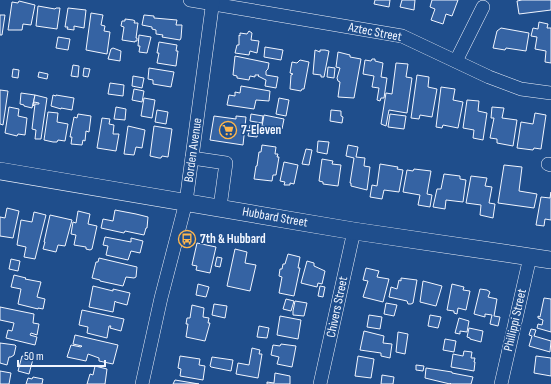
<svg xmlns="http://www.w3.org/2000/svg" width="551" height="384" viewBox="0 0 551 384" font-family="'Sofia Sans Condensed',sans-serif">
	<rect width="100%" height="100%" fill="#1f4e8c"/>
	<g fill="#3563a3" stroke="#f2f6ff">
		<path d="M375,0H390L389,7L374,4Z"/>
		<path d="M402,0H415L414,10L400,7Z"/>
		<path d="M432,0H458L452,16L446,14L443,24L431,20L435,9L430,7Z"/>
		<path d="M522,0H551V10L519,14L517,1Z"/>
		<path d="M19,1L35,5L31,25L23,24L22,30H8L12,2L18,3Z"/>
		<path d="M38,6L55,9L56,8H60L57,29L36,26Z"/>
		<path d="M68,8L86,10L84,28L74,26V30L67,29L68,27H65Z"/>
		<path d="M91,13L103,15L101,25L105,26L104,31L110,32L107,54L86,50Z"/>
		<path d="M0,15H5L2,35H0Z"/>
		<path d="M144,15L154,16V18L177,20L176,25H182L181,38L180,40L162,37L163,35L156,34V30L152,29V27L142,25Z"/>
		<path d="M125,19L133,20L135,21L134,23H138L136,38H137V41H135V42L122,40L124,27L121,26L122,21H125Z"/>
		<path d="M539,22L548,24L547,28H551V63L545,62L546,51L535,49L537,37L531,36L533,28L538,29Z"/>
		<path d="M501,28L529,33L526,51L506,48L505,50L493,48L497,31Z"/>
		<path d="M249,31L252,33L251,40L259,41L257,53L250,51L249,55L235,53L237,45H239V35L240,36V33L247,34Z"/>
		<path d="M139,35L151,37L147,53L139,52L140,46H138Z"/>
		<path d="M58,37L70,39L68,50L56,48Z"/>
		<path d="M159,42L177,45L176,51H178L176,66L157,63L159,53H157Z"/>
		<path d="M265,47L283,50L281,60L264,57Z"/>
		<path d="M113,48L121,51L120,61L108,59L111,49Z"/>
		<path d="M315,50L320,52V50H325L329,51L324,77H321V75L313,74Z"/>
		<path d="M338,52L350,55V57L361,59L354,98L338,97L340,82L338,81L337,78L340,68L336,67Z"/>
		<path d="M235,56L269,63L268,69L266,71V75L278,77L276,88L265,86L266,80L258,76L259,75H255V77L250,76L249,80L237,78V76L233,75Z"/>
		<path d="M372,59H375V61L383,63L381,77L387,78L384,98H381L380,101L377,100L379,88L372,87L374,76L363,74L365,60L371,61Z"/>
		<path d="M300,60L309,62L304,89H302L301,91L290,89L291,75L293,74L290,73L292,62L297,63Z"/>
		<path d="M396,63L408,64L406,77L412,78L407,113L389,110L386,126L381,124L386,93L392,94Z"/>
		<path d="M73,65L79,66L78,77L71,76Z"/>
		<path d="M328,67L335,68L334,78L327,77Z"/>
		<path d="M84,68L90,69L88,77L83,76Z"/>
		<path d="M149,68L174,72L171,87L153,84V80L148,79Z"/>
		<path d="M13,69L19,70L18,78L12,77Z"/>
		<path d="M39,72L48,74L47,79L38,77Z"/>
		<path d="M417,75L429,77L428,87L437,89L432,117L420,115L419,119L411,118Z"/>
		<path d="M133,76L144,78L142,88L132,86Z"/>
		<path d="M110,83L124,85L123,96L108,94Z"/>
		<path d="M241,86L270,91L269,101L256,100L254,109L227,105L229,95L235,96V92L240,93Z"/>
		<path d="M441,87L455,89L453,100L463,102L458,128L443,125L442,128L436,127Z"/>
		<path d="M134,89L144,91L142,102L132,100Z"/>
		<path d="M0,90L8,91L3,125L0,124Z"/>
		<path d="M21,93L35,95L32,108L24,106V105L20,104Z"/>
		<path d="M35,95L47,98L41,139H35L36,130L32,129L35,104H39V103L34,102V106L33,105Z"/>
		<path d="M53,95L56,96V95L74,98L72,110L61,108V109L51,106Z"/>
		<path d="M144,98L155,100L152,118L141,116Z"/>
		<path d="M279,98L289,100L286,116L276,114Z"/>
		<path d="M467,100L479,101L478,111L487,113L483,140L473,138L474,130L463,128Z"/>
		<path d="M9,107L19,109L18,116L27,118L25,135L18,134L17,136L5,133Z"/>
		<path d="M116,107L126,109L125,120L114,119Z"/>
		<path d="M492,107L504,108L502,118L517,120L513,146L497,143V139L490,138L494,118H491Z"/>
		<path d="M157,110L168,112L166,124L155,122Z"/>
		<path d="M331,110L341,111V116L343,117L342,123L330,121Z"/>
		<path d="M48,112L58,113L57,122L68,124L65,141L58,140L57,142H53L44,140Z"/>
		<path d="M535,113L546,115L541,149L534,148L533,150L517,148L521,122L533,124Z"/>
		<path d="M78,114L91,116L89,132L86,131L85,141L83,140L82,145L71,144L72,137H70L74,117L77,118Z"/>
		<path d="M251,114L263,116L262,123L250,121Z"/>
		<path d="M390,114L406,116L404,129L388,127Z"/>
		<path d="M264,115L284,119L282,129L262,126Z"/>
		<path d="M214,116L236,119V116L246,117L243,145L210,140Z"/>
		<path d="M102,118L110,119L109,124L114,125L113,134H119L116,151L97,148Z"/>
		<path d="M250,125L259,127L257,137L248,136Z"/>
		<path d="M128,126L145,130L142,148L136,147L134,155L124,154Z"/>
		<path d="M154,126L172,129L168,157L162,156L161,158H159L150,156Z"/>
		<path d="M318,141L329,142L327,154L317,152Z"/>
		<path d="M262,145L276,147L275,154H278L277,157H279L276,175H273L272,181L254,179L256,166H257L259,152H261Z"/>
		<path d="M348,145L358,147L356,157L365,158L364,166L370,167L367,190L351,186V183H350L354,158L346,156Z"/>
		<path d="M306,149L312,150L309,165L302,164Z"/>
		<path d="M322,159L333,161L332,164L341,165L338,186L323,184V182L319,181Z"/>
		<path d="M284,162L298,165L294,184L290,183V185H284L285,182L280,181Z"/>
		<path d="M380,164L398,167L397,169L403,170L399,192L384,190L382,199L370,197L372,185L377,186Z"/>
		<path d="M504,165L522,167L519,191L537,194L534,208L498,203Z"/>
		<path d="M414,169L431,171L427,194L432,195L430,207L418,205L420,195L403,192L407,170L413,171Z"/>
		<path d="M444,174L460,176V179L466,180L463,202L446,200L445,209L433,207L437,189H441Z"/>
		<path d="M471,176L487,178L485,186L492,187L489,203L495,204L493,218L480,215L481,205L466,203Z"/>
		<path d="M551,192V220L545,219L544,226L536,225L541,197L550,198Z"/>
		<path d="M7,208L19,211L13,238L0,236V217L5,218Z"/>
		<path d="M115,210L136,214L148,217L147,228H146L144,235L125,231L124,233L101,228L103,219L113,221Z"/>
		<path d="M78,211L90,214L88,224L97,226L92,249L90,250L86,249V247L74,245L76,235L71,234L73,222L76,223Z"/>
		<path d="M34,212L46,215L35,259L24,257L26,247L17,245L21,220L32,222Z"/>
		<path d="M50,215L72,220L65,246L58,245L56,252L43,249L45,242H44Z"/>
		<path d="M105,237L131,242V238L143,241L140,253L131,251L128,260L106,255L108,246L103,245Z"/>
		<path d="M197,243L216,247L210,273L196,270L197,266L192,265Z"/>
		<path d="M235,249L247,252L245,263L256,265L250,291L227,286Z"/>
		<path d="M288,254L300,257L298,268H300L294,296L279,293L282,277L279,276L280,269H282L283,264H285Z"/>
		<path d="M217,257L222,258L220,267L215,266Z"/>
		<path d="M99,258L137,267L136,277L134,278L126,277L123,286L100,281V280L92,278L96,262H98Z"/>
		<path d="M11,259L20,261L18,271L9,269Z"/>
		<path d="M307,261L314,263V266L325,271L322,284L318,283L317,287L301,283Z"/>
		<path d="M366,268L379,271L377,277L389,279L383,302L363,297L368,281L363,280Z"/>
		<path d="M14,275L26,278L25,279L41,282L37,297L45,299L43,309L38,308V309L18,304L21,289L11,287Z"/>
		<path d="M401,278L417,280L413,303L411,304H408L407,301L389,297L391,287L397,289L399,280L401,281Z"/>
		<path d="M423,281L442,286L436,306L420,302Z"/>
		<path d="M198,284L209,287L206,297L196,295Z"/>
		<path d="M452,284L464,287L463,290L470,291L466,310L458,308L457,314L454,313V311L447,310Z"/>
		<path d="M93,286L113,291V289L130,293L127,305L116,302L115,301L113,312L89,307Z"/>
		<path d="M320,286L325,287L323,297L318,296Z"/>
		<path d="M480,289L487,290L490,292L488,297L497,299L494,316L500,317L498,326L490,324L492,315L485,314V317L474,314Z"/>
		<path d="M544,298L551,299V332L537,328L538,324L542,325L543,320L538,318V316L540,317Z"/>
		<path d="M286,299L294,301L291,311L283,309Z"/>
		<path d="M295,301L307,303L304,316L293,315V311Z"/>
		<path d="M386,303L397,305L394,316L384,314Z"/>
		<path d="M214,304L227,306L225,318L212,315Z"/>
		<path d="M192,305L204,308L203,317L209,318L208,323H210L205,341L186,337L188,324H186L187,318H190Z"/>
		<path d="M0,307L34,314L33,323L39,324L37,335L31,333L30,335L37,337L35,345L6,338L8,330L12,331L14,323L0,320Z"/>
		<path d="M82,310L124,319L121,331L110,328L111,326H109L107,338L87,333L88,327L79,325Z"/>
		<path d="M369,315L382,317L380,329L367,327Z"/>
		<path d="M430,315L441,317L438,328L428,326Z"/>
		<path d="M280,316L301,320L298,339L277,335Z"/>
		<path d="M459,318L469,321L467,332L460,331V334L455,333Z"/>
		<path d="M259,326L269,328L267,338L257,337Z"/>
		<path d="M469,328L483,331L481,342L470,339V338L467,337Z"/>
		<path d="M531,329L536,330L534,336L551,341L550,352L529,346L532,336L529,335Z"/>
		<path d="M364,331L384,336L383,343L392,344L390,358L381,356V353L360,350Z"/>
		<path d="M398,332L408,334L405,354L396,352Z"/>
		<path d="M75,335L118,345L113,364L99,361V358L88,354L86,361L67,357L71,345L81,347L82,346L73,344Z"/>
		<path d="M445,339L456,341L454,352L443,350Z"/>
		<path d="M0,343L15,345L16,346L14,355L11,357H9L7,365L0,363Z"/>
		<path d="M281,344L296,346L292,367L277,364L279,357L271,355L273,345L280,346Z"/>
		<path d="M252,348L260,350L259,354H262L258,378L236,374L238,363L249,365Z"/>
		<path d="M464,351L472,352L471,358H475L474,362H475L474,371L451,367L453,354L463,356Z"/>
		<path d="M22,356L33,359L29,374L18,371Z"/>
		<path d="M180,356L200,359L199,365L205,366L203,380L180,376L181,369L178,368Z"/>
		<path d="M358,356L374,359L371,378L355,376Z"/>
		<path d="M536,356L551,358V376L534,373Z"/>
		<path d="M212,357L233,360L231,371L211,367L210,366Z"/>
		<path d="M416,365L424,366L423,371L416,370Z"/>
		<path d="M95,366L107,369L105,384H87L90,374L93,375Z"/>
		<path d="M426,368L452,372V373L473,377L471,384H451L450,383V384L425,378Z"/>
		<path d="M0,371L11,373L9,384H0Z"/>
		<path d="M275,373L290,376V384H267V382L274,383Z"/>
		<path d="M382,375L394,377L393,384H381Z"/>
		<path d="M33,377L43,379L42,384H26L28,378L32,379Z"/>
		<path d="M175,380L199,384H173Z"/>
	</g>
	<g fill="none" stroke-linecap="round" stroke-linejoin="round">
		<g stroke="#f2f6ff" stroke-width="14">
			<g id="minor">
				<path d="M190,0L402,36L489,77L521,89L551,93"/>
				<path d="M456,61L483,7"/>
				<path d="M192,158L226,163L220,207"/>
				<path d="M548,164L551,165"/>
				<path d="M142,384L161,298L186,202L213,0"/>
				<path d="M320,384L354,231"/>
				<path d="M501,384L530,257"/>
			</g>
		</g>
		<g stroke="#f2f6ff" stroke-width="18">
			<path id="major" d="M0,171L354,231L551,260"/>
		</g>
		<use href="#minor" stroke="#1f4e8c" stroke-width="13"/>
		<use href="#major" stroke="#1f4e8c" stroke-width="17"/>
	</g>
	<defs>
		<g id="supermarket-ring" transform="scale(0.9)"><circle r="9.5" fill="#1f4e8c" stroke="#ffb74d" stroke-width="1.5"/><path d="M-6-5.5h2.5l.6 2H6L4.5 2H-2.5L-4.4-4H-6ZM-1.5 3.2a1.3 1.3 0 1 0 .1 0ZM3 3.2a1.3 1.3 0 1 0 .1 0Z" fill="#ffb74d"/></g>
		<g id="bus-ring" transform="scale(0.9)"><circle r="9.5" fill="#1f4e8c" stroke="#ffb74d" stroke-width="1.5"/><path d="M-5-6H5V4H4V6H2V4H-2V6H-4V4H-5ZM-3.5-4V0h7V-4ZM-3.5 1.2v1.5H-2V1.2ZM2 1.2v1.5H3.5V1.2Z" fill="#ffb74d"/></g>
	</defs>
	<g fill-rule="evenodd">
		<use href="#supermarket-ring" x="228" y="130"/>
		<use href="#bus-ring" x="187" y="239"/>
	</g>
	<g text-anchor="middle" dominant-baseline="central" stroke-width="3" stroke-linejoin="round" paint-order="stroke">
		<g font-size="13" fill="#f2f6ff" stroke="#1f4e8c">
			<text transform="translate(375 32) rotate(11)">Aztec Street</text>
			<text transform="translate(193 150) rotate(-82)">Borden Avenue</text>
			<text transform="translate(275 217) rotate(10)">Hubbard Street</text>
			<text transform="translate(337 307) rotate(-78)">Chivers Street</text>
			<text transform="translate(515 320) rotate(-77)">Phillippi Street</text>
		</g>
		<g font-size="13" font-weight="bold" fill="#f2f6ff" stroke="#1f4e8c" text-anchor="start">
			<text x="241" y="130">7-Eleven</text>
			<text x="200" y="239">7th &amp; Hubbard</text>
		</g>
	</g>
	<path d="M18 360v6h87v-6" fill="none" stroke="#f2f6ff" stroke-width="2"/>
	<text x="24" y="360" font-size="12" fill="#f2f6ff" stroke="#1f4e8c" stroke-width="3" paint-order="stroke">50 m</text>
</svg>
